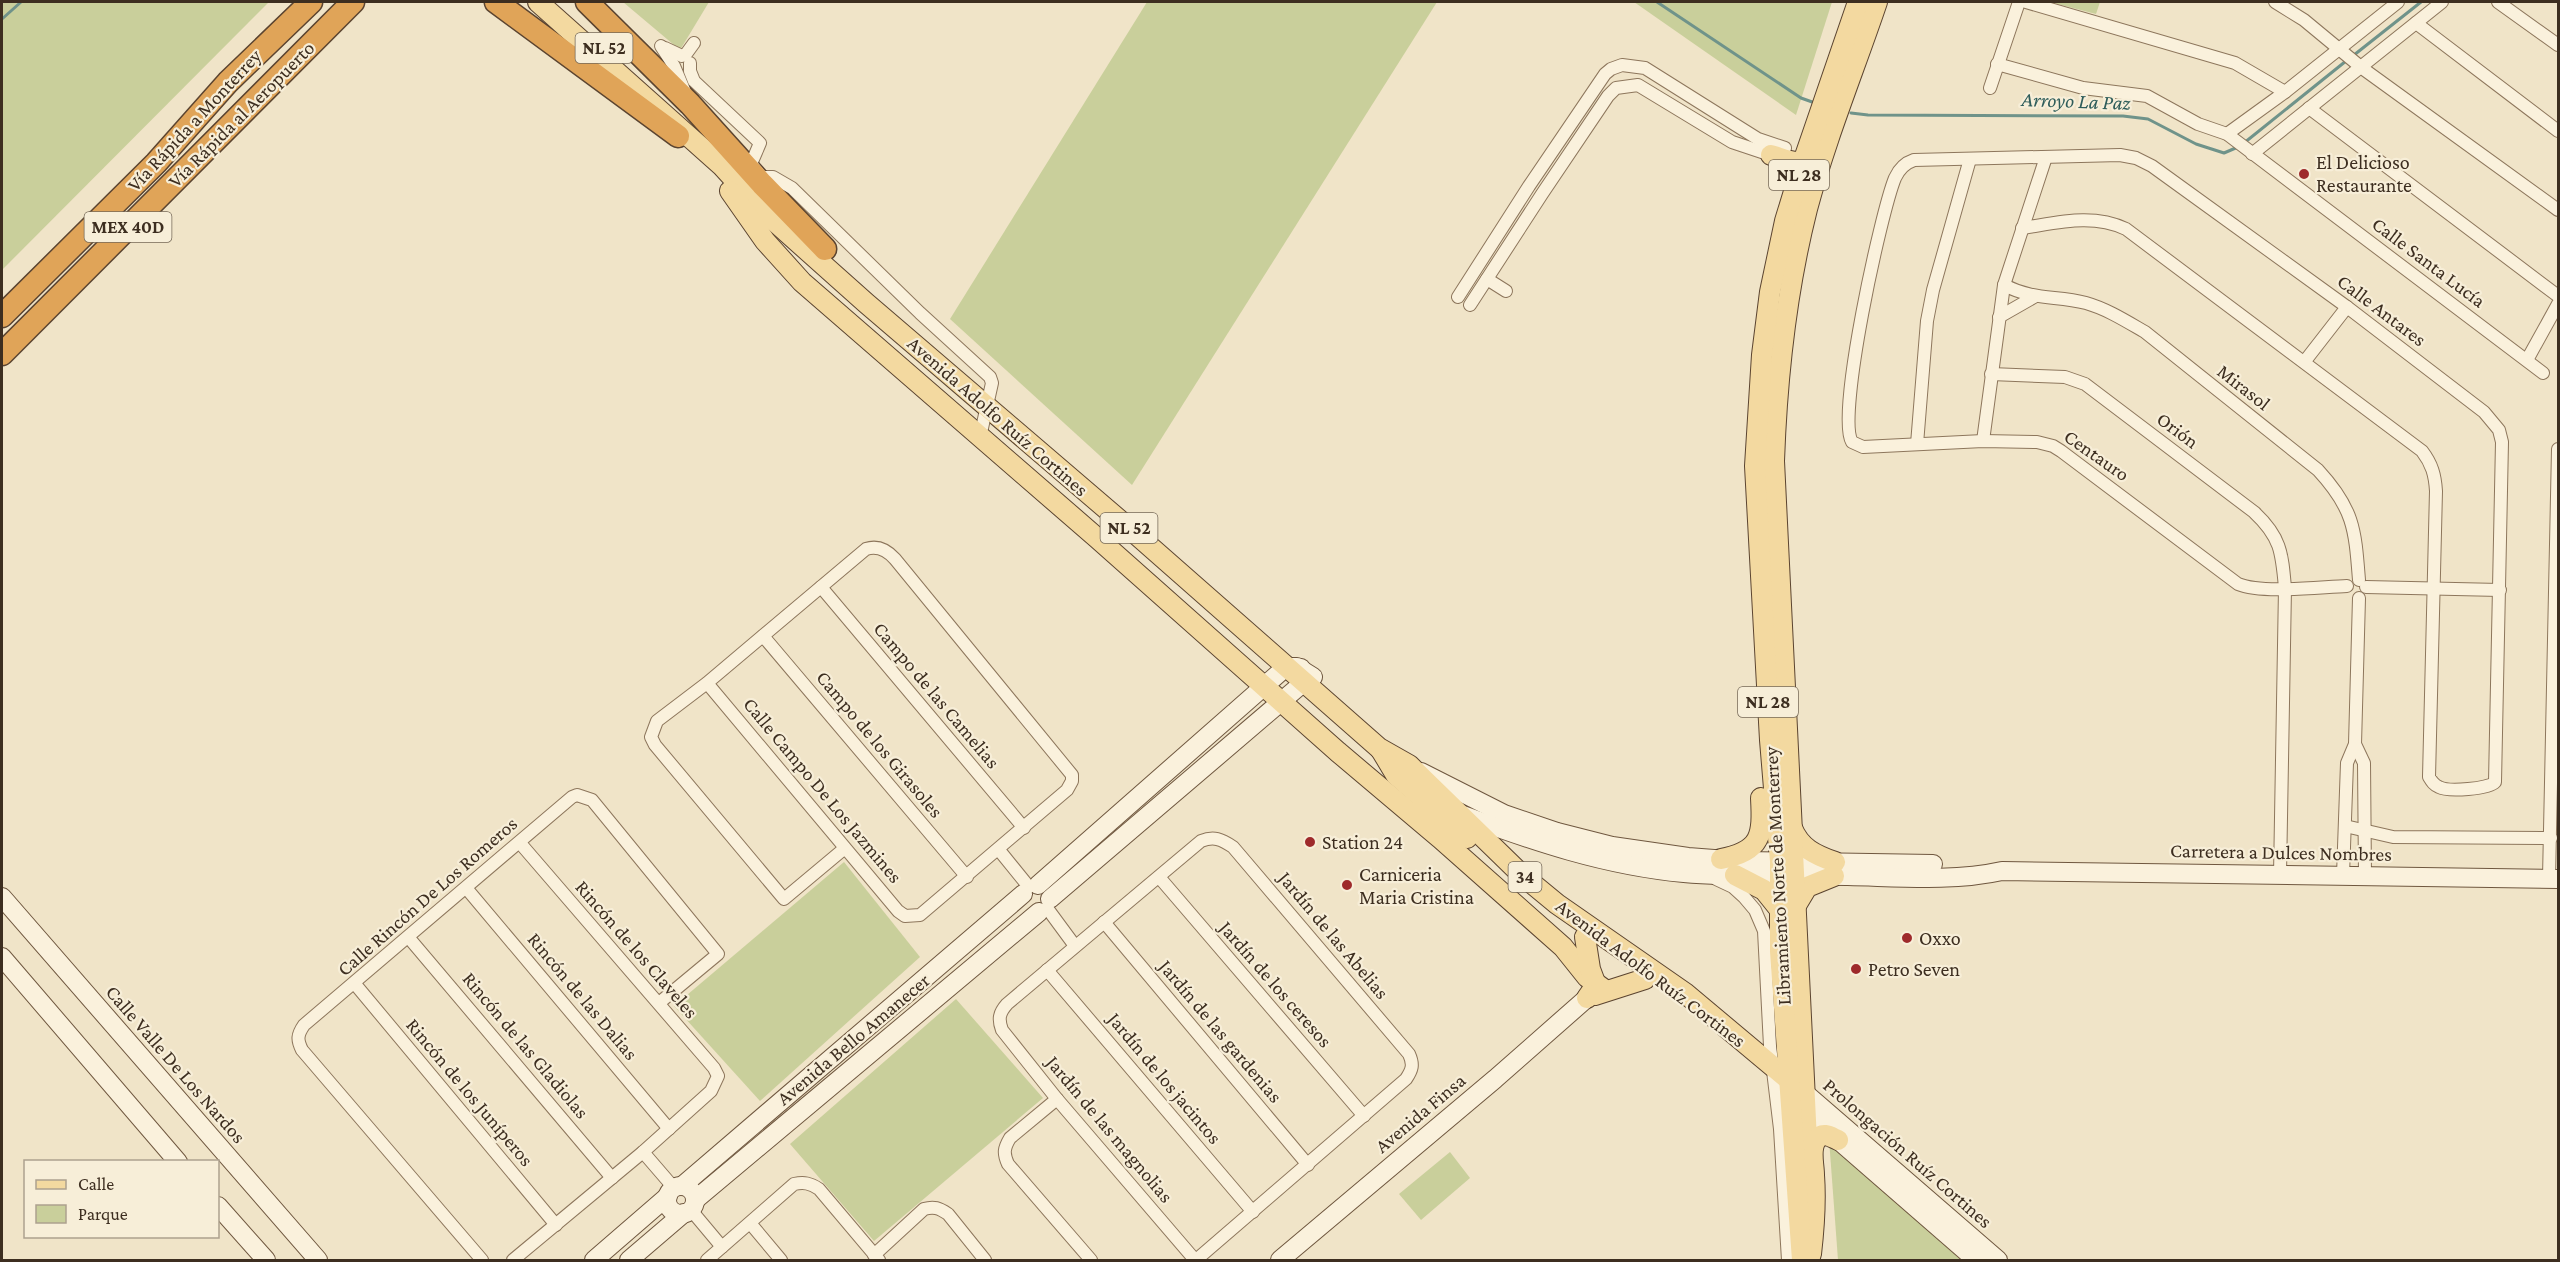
<svg xmlns="http://www.w3.org/2000/svg" width="2560" height="1262" viewBox="0 0 2560 1262" font-family="'Crimson Pro',serif">
	<rect width="100%" height="100%" fill="#f0e4c8"/>
	<g fill="#c9cf9b">
		<path d="M2,2H269L2,270Z"/>
		<path d="M623,2H709L680,50Z"/>
		<path d="M1147,2H1437L1132,485L950,319Z"/>
		<path d="M1634,2H1832L1796,115Z"/>
		<path d="M2050,2H2100L2096,14Z"/>
		<path d="M844,862L920,957L760,1101L674,1006Z"/>
		<path d="M956,999L1043,1098L874,1241L790,1144Z"/>
		<path d="M1829,1139L1965,1260H1838Z"/>
		<path d="M1450,1152L1470,1178L1421,1220L1399,1194Z"/>
	</g>
	<g fill="none" stroke-linecap="round" stroke-linejoin="round">
		<g stroke="#6f938a" stroke-width="3">
			<path d="M1657,2L1801,98L1815,103"/>
			<path d="M2,19L21,2"/>
			<path d="M2354,55L2421,2"/>
			<path d="M1851,113L1868,115L2123,116L2148,119L2196,144L2224,153L2238,147"/>
			<path d="M2244,143L2346,61"/>
		</g>
		<g stroke="#8d765c" stroke-width="14">
			<g id="street">
				<path d="M2026,2L2235,63L2285,92"/>
				<path d="M2275,2L2304,20L2362,68L2558,210"/>
				<path d="M2498,2L2558,45"/>
				<path d="M2416,23L2558,131"/>
				<path d="M661,46L674,66L685,92"/>
				<path d="M665,48L682,56L686,54L694,43"/>
				<path d="M690,63V71L694,81L760,143L751,164L762,177H773L792,188L920,313L990,377L992,383L980,437"/>
				<path d="M1997,64L2083,88L2147,96L2198,124L2227,134L2543,373"/>
				<path d="M1990,88L2019,2"/>
				<path d="M2309,108L2558,296"/>
				<path d="M2227,134L2285,92L2398,2"/>
				<path d="M2252,154L2442,2"/>
				<path d="M2022,228C2057,223 2092,213 2126,229L2422,451C2432,464 2435,475 2436,491L2429,777C2432,782 2434,785 2439,787C2448,792 2489,789 2495,782L2502,442L2499,430L2484,412L2347,307L2152,166L2136,158L2120,155L1914,160C1905,163 1899,169 1895,178C1881,212 1836,417 1852,442L1863,447L1983,441L2037,442L2053,446L2061,451L2238,584C2262,594 2319,587 2347,586"/>
				<path d="M1487,279L1506,291"/>
				<path d="M2004,285C2035,301 2056,295 2086,303C2107,309 2126,321 2145,332L2318,470C2354,509 2355,529 2359,580"/>
				<path d="M1458,297L1529,186L1605,74L1611,69L1622,65L1645,68L1758,139L1785,148"/>
				<path d="M1470,305L1542,194L1608,96L1616,88L1638,85L1732,142L1771,155"/>
				<path d="M1999,317L2034,297"/>
				<path d="M2527,360L2558,304"/>
				<path d="M2305,361L2347,307"/>
				<path d="M1991,374L2065,377L2085,384L2254,512C2281,537 2282,553 2285,588L2280,875"/>
				<path d="M1983,441L2004,285L2046,157"/>
				<path d="M1917,444L1927,321L1933,290L1970,159"/>
				<path d="M821,587L1024,828"/>
				<path d="M2366,587L2500,590"/>
				<path d="M763,636L967,877"/>
				<path d="M707,683L898,911L905,916L920,915L1067,790L1072,781V775L895,559C887,550 878,545 866,549L707,683L657,721L651,737L655,745L784,899L845,848"/>
				<path d="M2355,744L2364,763L2365,876"/>
				<path d="M2345,826L2393,837L2551,838"/>
				<path d="M999,850L1029,887"/>
				<path d="M2343,875L2347,763L2355,744L2359,598"/>
				<path d="M1159,877L1364,1116"/>
				<path d="M2549,878L2558,449"/>
				<path d="M1716,879L1733,887L1744,897L1755,910L1764,931L1770,1046L1780,1129L1788,1260"/>
				<path d="M467,889L669,1129"/>
				<path d="M1047,908L1075,946"/>
				<path d="M1104,922L1308,1165"/>
				<path d="M409,938L612,1178"/>
				<path d="M1047,970L1253,1212"/>
				<path d="M355,984L556,1225"/>
				<path d="M1057,1099L1010,1138C1004,1148 1003,1153 1008,1164L1091,1260"/>
				<path d="M643,1152L674,1188"/>
				<path d="M691,1210L722,1247"/>
				<path d="M750,1223L781,1260"/>
				<path d="M874,1255L924,1209C934,1206 939,1208 948,1214L985,1260"/>
				<path d="M482,1260L302,1050C297,1040 297,1035 304,1025L572,797L577,795L592,800L718,954L659,1003"/>
				<path d="M513,1260L643,1152L711,1091L718,1076L714,1068L520,843"/>
				<path d="M707,1260L794,1184C804,1182 810,1183 819,1189L879,1260"/>
				<path d="M1195,1260L1057,1099L1002,1030C998,1019 999,1013 1007,1004L1201,841C1214,836 1221,839 1233,847L1409,1054C1414,1065 1412,1070 1406,1079L1196,1260"/>
			</g>
		</g>
		<g stroke="#6f573f" stroke-width="20">
			<g id="secondary">
				<path d="M1421,772L1504,814L1557,832L1612,846L1688,857L1740,861L1933,864"/>
				<path d="M1460,814C1532,841 1606,866 1684,873C1738,878 1793,875 1848,876C1898,877 1953,882 2002,871L2558,879"/>
				<path d="M1038,885L1286,667H1297L1313,677"/>
				<path d="M2,897L318,1260"/>
				<path d="M1050,899L1303,683L1305,676L1301,668"/>
				<path d="M2,957L178,1162"/>
				<path d="M1798,1087L1998,1260"/>
				<path d="M1799,1106L1976,1260"/>
				<path d="M682,1186L1023,894"/>
				<circle cx="681" cy="1200" r="14"/>
				<path d="M695,1200L1039,912"/>
				<path d="M218,1206L266,1260"/>
				<path d="M594,1260L668,1196"/>
				<path d="M629,1260L684,1213"/>
				<path d="M1280,1260L1495,1079L1587,998"/>
			</g>
		</g>
		<g stroke="#5b4430" stroke-width="22">
			<g id="primary">
				<path d="M538,2L722,166L764,212L866,303L1138,536L1379,748L1409,765L1523,876L1557,904L1685,993L1789,1080"/>
				<path d="M1771,155C1785,159 1802,168 1814,156"/>
				<path d="M730,191L765,241L802,282L1097,538L1338,752L1440,838L1563,947L1587,977L1605,990"/>
				<path d="M1381,750L1396,775L1467,838"/>
				<path d="M1792,828C1800,848 1815,855 1835,862"/>
				<path d="M1721,859C1762,851 1763,835 1761,798"/>
				<path d="M1735,875L1764,890L1780,910"/>
				<path d="M1795,907L1807,887L1834,876"/>
				<path d="M1585,937L1590,969L1596,985L1587,998"/>
				<path d="M1595,995L1645,979"/>
				<path d="M1807,1141L1774,461C1777,376 1786,292 1807,209C1826,138 1854,70 1877,2"/>
				<path d="M1811,1254C1814,1228 1816,1201 1814,1175C1814,1164 1809,1148 1817,1139C1823,1131 1831,1137 1838,1140"/>
				<path d="M1802,1260L1780,951V861L1770,740L1755,466L1762,355L1770,292L1785,221L1803,162L1858,2"/>
			</g>
		</g>
		<g stroke="#5b4430" stroke-width="25">
			<g id="highway">
				<path d="M496,2L678,136"/>
				<path d="M587,2L690,104L762,184L825,249"/>
				<path d="M2,316L156,163L228,82L311,2"/>
				<path d="M2,354L353,2"/>
			</g>
		</g>
		<use href="#street" stroke="#faf1dc" stroke-width="12"/>
		<use href="#secondary" stroke="#faf1dc" stroke-width="18"/>
		<use href="#primary" stroke="#f3d9a0" stroke-width="20"/>
		<use href="#highway" stroke="#e0a458" stroke-width="22"/>
	</g>
	<g fill="#9e2a2b" stroke="#f7eed8" stroke-width="2">
		<circle cx="2304" cy="174" r="6"/>
		<circle cx="1310" cy="842" r="6"/>
		<circle cx="1347" cy="885" r="6"/>
		<circle cx="1907" cy="938" r="6"/>
		<circle cx="1856" cy="969" r="6"/>
	</g>
	<g text-anchor="middle" dominant-baseline="central" stroke-width="4.5" stroke-linejoin="round" paint-order="stroke">
		<g fill="#f7eed8" stroke="#756857" stroke-width="1.5">
			<rect x="575.5" y="33" width="57" height="30" rx="4.5"/>
			<rect x="1769" y="160" width="60" height="30" rx="4.5"/>
			<rect x="84.5" y="212" width="87" height="30" rx="4.5"/>
			<rect x="1100.5" y="513" width="57" height="30" rx="4.5"/>
			<rect x="1738" y="687" width="60" height="30" rx="4.5"/>
			<rect x="1508.5" y="862" width="33" height="30" rx="4.5"/>
		</g>
		<g font-size="18" font-weight="bold" fill="#3d2e20">
			<text x="604" y="48">NL 52</text>
			<text x="1799" y="175">NL 28</text>
			<text x="128" y="227">MEX 40D</text>
			<text x="1129" y="528">NL 52</text>
			<text x="1768" y="702">NL 28</text>
			<text x="1525" y="877">34</text>
		</g>
		<g font-size="20" fill="#3d2e20" stroke="#f7eed8">
			<text transform="translate(241 114) rotate(-45)">Vía Rápida al Aeropuerto</text>
			<text transform="translate(194 120) rotate(-47)">Vía Rápida a Monterrey</text>
			<text transform="translate(2429 262) rotate(37)">Calle Santa Lucía</text>
			<text transform="translate(2382 310) rotate(37)">Calle Antares</text>
			<text transform="translate(2244 387) rotate(38)">Mirasol</text>
			<text transform="translate(998 416) rotate(41)">Avenida Adolfo Ruíz Cortines</text>
			<text transform="translate(2178 430) rotate(37)">Orión</text>
			<text transform="translate(2097 455) rotate(35)">Centauro</text>
			<text transform="translate(937 695) rotate(50)">Campo de las Camelias</text>
			<text transform="translate(880 744) rotate(50)">Campo de los Girasoles</text>
			<text transform="translate(823 790) rotate(50)">Calle Campo De Los Jazmines</text>
			<text transform="translate(2281 852) rotate(1)">Carretera a Dulces Nombres</text>
			<text transform="translate(1777 876) rotate(-93)">Libramiento Norte de Monterrey</text>
			<text transform="translate(427 896) rotate(-41)">Calle Rincón De Los Romeros</text>
			<text transform="translate(1334 935) rotate(50)">Jardín de las Abelias</text>
			<text transform="translate(637 949) rotate(49)">Rincón de los Claveles</text>
			<text transform="translate(1651 973) rotate(37)">Avenida Adolfo Ruíz Cortines</text>
			<text transform="translate(1276 984) rotate(49)">Jardín de los ceresos</text>
			<text transform="translate(583 996) rotate(50)">Rincón de las Dalias</text>
			<text transform="translate(1221 1031) rotate(50)">Jardín de las gardenias</text>
			<text transform="translate(853 1039) rotate(-40)">Avenida Bello Amanecer</text>
			<text transform="translate(526 1045) rotate(50)">Rincón de las Gladiolas</text>
			<text transform="translate(176 1064) rotate(49)">Calle Valle De Los Nardos</text>
			<text transform="translate(1165 1078) rotate(50)">Jardín de los jacintos</text>
			<text transform="translate(470 1092) rotate(50)">Rincón de los Juníperos</text>
			<text transform="translate(1420 1113) rotate(-40)">Avenida Finsa</text>
			<text transform="translate(1110 1129) rotate(50)">Jardín de las magnolias</text>
			<text transform="translate(1908 1153) rotate(41)">Prolongación Ruíz Cortines</text>
		</g>
		<g font-size="20" fill="#3d2e20" stroke="#f7eed8" text-anchor="start">
			<text x="2316" y="162">El Delicioso<tspan x="2316" dy="23">Restaurante</tspan></text>
			<text x="1322" y="842">Station 24</text>
			<text x="1359" y="874">Carniceria<tspan x="1359" dy="23">Maria Cristina</tspan></text>
			<text x="1919" y="938">Oxxo</text>
			<text x="1868" y="969">Petro Seven</text>
		</g>
		<g font-size="21" font-style="italic" fill="#2f5d5a" stroke="#f7eed8">
			<text transform="translate(2076 101) rotate(2)">Arroyo La Paz</text>
		</g>
	</g>
	<rect width="2560" height="1262" fill="none" stroke="#3d2e20" stroke-width="6"/>
	<rect x="24" y="1160" width="195" height="78" fill="#f7eed8" stroke="#ada18e" stroke-width="1.5"/>
	<rect x="36" y="1180" width="30" height="9" fill="#f3d9a0" stroke="#ada18e" stroke-width="1.5"/>
	<text x="78" y="1190" font-size="18" fill="#3d2e20">Calle</text>
	<rect x="36" y="1205" width="30" height="18" fill="#c9cf9b" stroke="#ada18e" stroke-width="1.5"/>
	<text x="78" y="1220" font-size="18" fill="#3d2e20">Parque</text>
</svg>
